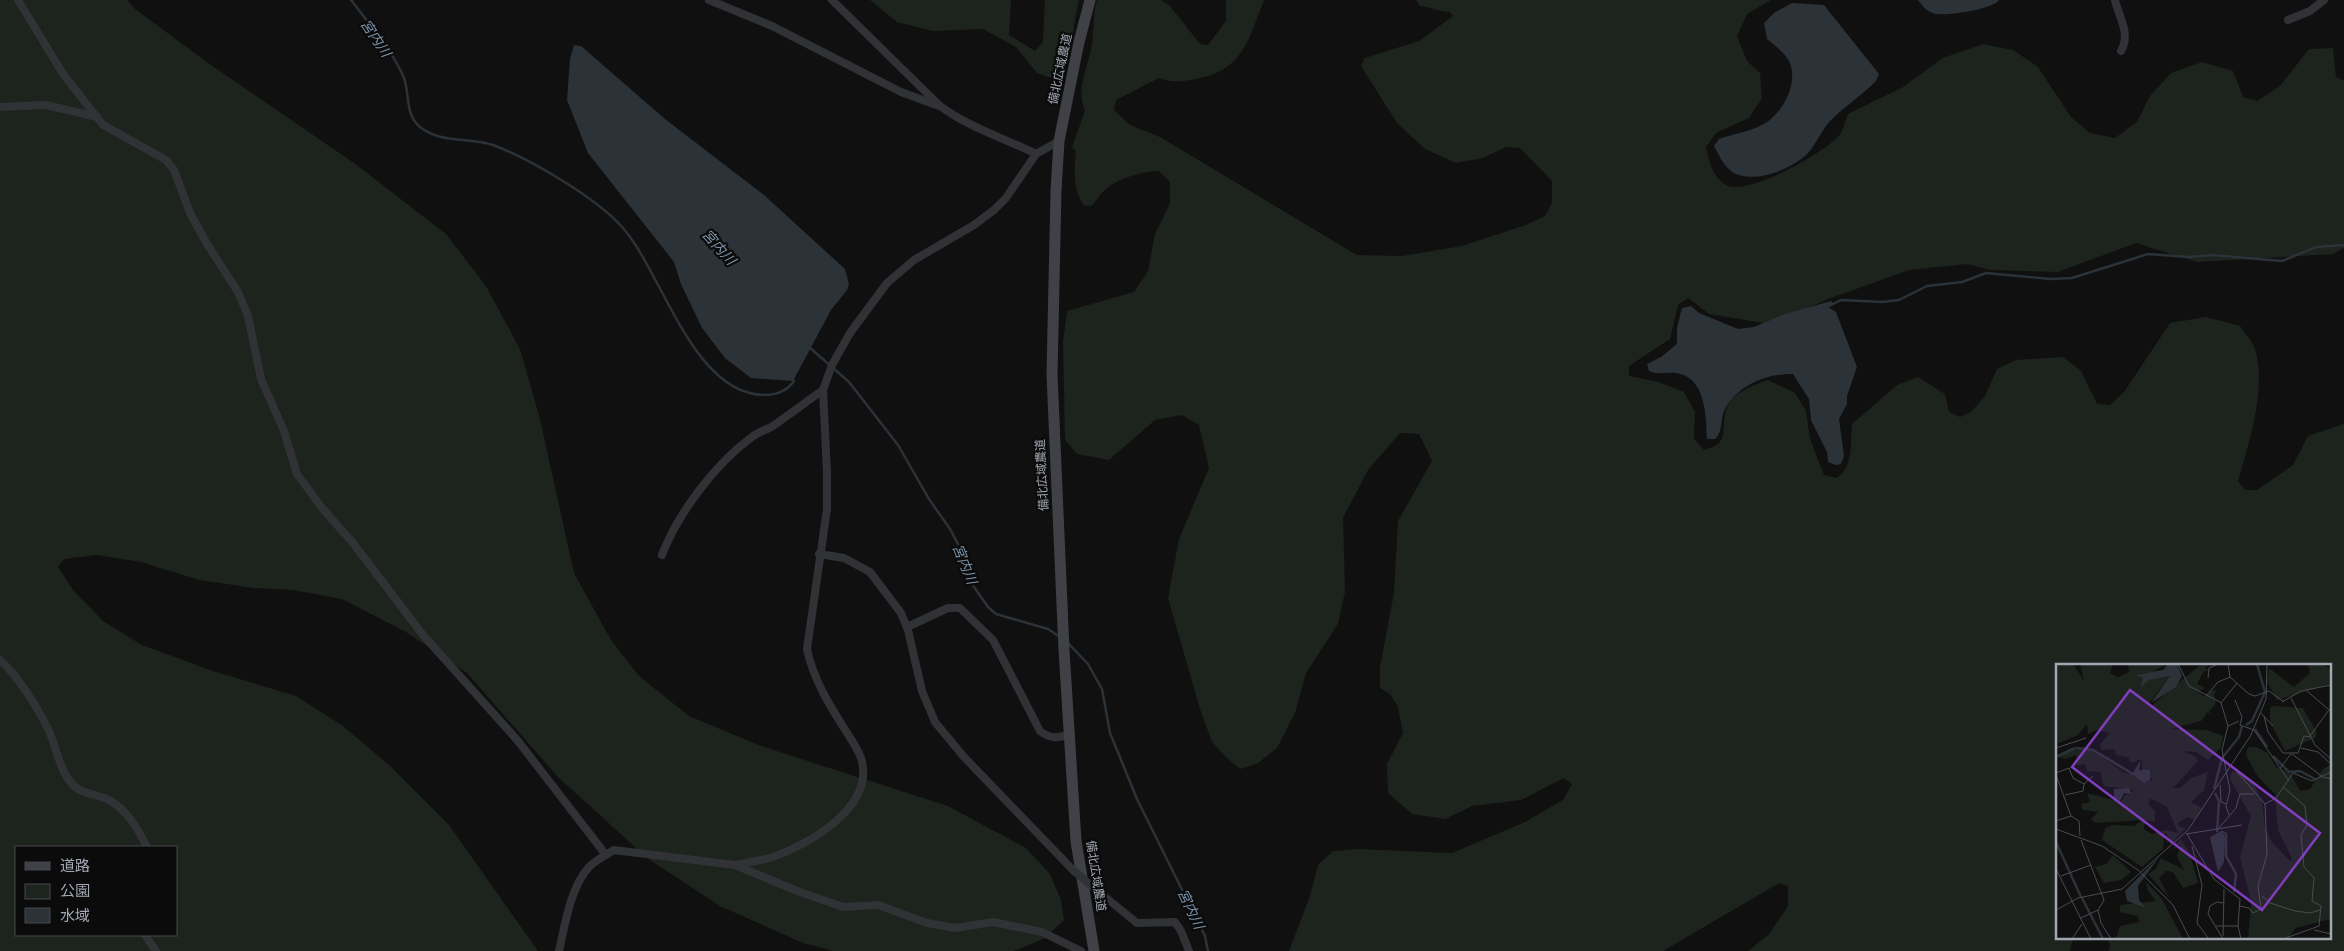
<svg xmlns="http://www.w3.org/2000/svg" width="2344" height="951" viewBox="0 0 2344 951" font-family="'Public Sans','Noto Sans JP',sans-serif">
	<rect width="100%" height="100%" fill="#101011"/>
	<g fill="#1d231d" fill-rule="evenodd">
		<path d="M0,0H127L135,9L211,65L354,163L446,234L486,286L520,349L540,419L574,573L611,640L639,676L689,716L761,746L948,806L1026,848L1050,874L1061,900L1064,920L1045,938L1014,951H833L803,943L720,906L647,858L558,777L467,673L406,632L342,599L293,590L254,588L199,580L141,562L97,555L64,559L58,567L73,590L103,621L142,645L213,671L296,696L343,726L388,764L449,825L538,951H0ZM16,847H176V935H16Z"/>
		<path d="M870,0H1011L1009,35L1035,51L1043,42L1045,0H1079C1073,25 1072,50 1064,74L1058,77H1048L1037,73L1016,47L983,29L933,31L897,22Z"/>
		<path d="M1097,0H1161L1170,6L1200,44L1208,45L1226,21V0H1264C1248,40 1244,70 1196,79C1181,82 1173,83 1159,78L1116,100L1114,110L1130,125L1160,137L1357,255L1402,256L1462,246L1526,225L1545,216L1552,203V181L1520,148L1506,147L1483,158L1456,163L1425,149L1397,123L1361,66L1365,58L1419,41L1453,16L1450,12C1439,12 1431,7 1420,6L1416,0H1771L1747,14L1737,36L1747,61L1760,73L1762,98L1749,118L1716,133L1706,147C1709,161 1712,175 1724,184C1745,199 1820,154 1837,138C1843,133 1845,121 1848,114L1903,87L1943,58L1983,44L2013,50L2038,67L2071,117L2090,133L2115,138L2137,122L2150,96L2171,73L2202,62L2233,71L2243,97L2257,101L2280,86L2309,49L2333,48L2336,77L2344,81V248L2333,254L2197,262L2136,243L2058,272L1990,270L1967,264L1909,270L1831,298L1770,324L1709,314L1688,298L1678,305L1670,339L1629,366V376L1659,382L1684,392L1695,412L1694,439L1704,450C1733,443 1719,427 1727,407C1733,392 1754,385 1768,380L1795,393L1806,411L1810,439L1824,475L1837,478C1854,465 1850,444 1852,424L1897,385L1918,377L1945,394L1949,412L1960,417L1971,412L1985,396L1997,369L2016,360L2063,357L2081,371L2097,404L2110,405L2124,392L2170,323L2206,317L2240,326C2245,333 2252,341 2255,349C2267,388 2249,443 2238,481L2245,490H2257L2293,465L2308,436L2344,424V951H2109L2110,944L2106,937H2330V665H2058V937H2077L2072,942L2070,951H1748L1769,934L1788,906V886L1779,883L1663,951H1289L1310,896L1318,865L1333,851L1357,849L1452,853L1523,823L1563,800L1572,784L1564,778L1521,800L1472,806L1445,819L1412,814L1388,793L1387,764L1403,733L1398,707L1390,694L1380,688V667L1394,593L1398,521L1432,461L1419,434L1400,433L1368,470L1343,518L1345,592L1338,624L1306,673L1295,713L1277,748L1258,763L1240,769L1227,758L1212,742L1200,709L1168,598L1179,539L1209,468L1199,425L1182,415L1155,420L1109,460L1077,454L1065,440L1063,341L1067,311L1134,292L1148,271L1155,234L1170,203V182L1159,171C1141,172 1121,177 1106,189C1100,193 1097,201 1091,206L1084,205C1073,191 1074,168 1076,151L1072,147L1085,111C1075,87 1089,67 1092,43C1094,29 1093,14 1097,0Z"/>
	</g>
	<g fill="#2b3238">
		<path d="M1918,0H1999C1994,9 1947,16 1936,14C1927,12 1923,7 1918,0Z"/>
		<path d="M1792,3L1824,5L1879,74L1876,81C1862,95 1844,107 1830,121C1821,131 1816,144 1808,153C1793,169 1751,186 1731,171C1723,165 1719,155 1714,146L1719,139C1732,134 1748,132 1760,126C1781,117 1800,83 1789,61C1784,52 1774,45 1767,39L1764,23L1774,13Z"/>
		<path d="M574,45L581,46L665,119L764,195L845,269L849,284L847,290L831,310L793,381L751,378L725,358L702,328L681,284L674,262L588,153L567,100L570,59Z"/>
		<path d="M1831,301L1834,304L1828,307L1836,312L1857,367L1847,396V404L1839,419L1844,456L1841,464L1836,465L1828,462L1827,452L1811,420L1809,399L1793,374C1767,373 1736,386 1724,411C1720,421 1723,432 1715,439H1707C1706,416 1706,377 1676,373C1666,372 1658,375 1649,371L1647,364L1661,357L1677,344V328L1682,308L1691,306L1699,313L1738,329L1754,327L1785,314Z"/>
	</g>
	<g fill="none" stroke-linecap="round" stroke-linejoin="round">
		<g stroke="#2b3238" stroke-width="2.5">
			<path d="M351,0C368,22 394,53 404,78C410,95 405,115 420,127C441,144 470,137 493,145C530,159 597,198 623,228C663,274 693,394 764,395C776,395 787,391 794,381L792,379"/>
			<path d="M1827,307L1841,300L1883,302L1899,300L1927,286L1962,282L1986,273L2050,279L2072,278L2148,254L2189,257L2212,255L2282,261L2316,247L2344,245"/>
			<path d="M809,347L849,382L898,445L929,499L950,529L959,546L965,569L974,587L988,607L996,614L1048,629L1060,637"/>
			<path d="M1067,642L1088,664L1102,689L1110,733L1137,799L1205,936L1208,951"/>
		</g>
		<g stroke="#313236" stroke-width="8">
			<path d="M18,0L63,74L103,125L166,160L174,170L190,213L207,244L238,292L248,316L261,379L284,431L297,474L322,508L353,543L423,635L518,741L606,855"/>
			<path d="M709,0L772,26L901,92L939,106"/>
			<path d="M832,0L940,106C970,128 1004,138 1036,154"/>
			<path d="M2115,0C2119,17 2131,34 2121,51"/>
			<path d="M2288,20L2310,11L2324,0"/>
			<path d="M0,107L46,105L97,117"/>
			<path d="M819,554L844,558L870,572L901,613L908,630L922,691L935,722L964,757L1074,871"/>
			<path d="M662,555C678,513 716,463 752,437C758,432 766,430 773,426C790,414 806,402 823,390"/>
			<path d="M907,627L948,608H960L993,640L1040,731C1050,739 1056,738 1069,735"/>
			<path d="M0,660C19,678 36,705 48,729C57,747 58,768 72,784C81,794 96,794 107,799C126,808 138,829 147,847"/>
			<path d="M735,865C747,862 761,861 773,857C810,844 876,806 861,758C857,747 850,738 844,728C828,703 813,678 807,649L827,509V472L823,390L832,365L850,333L887,283L914,260L974,225L994,210L1006,198L1036,154L1059,141"/>
			<path d="M1094,888L1137,923L1175,922L1181,931L1189,951"/>
			<path d="M145,935L156,951"/>
			<path d="M559,951C565,925 570,888 589,867C596,860 605,855 614,850L735,865L797,891L843,907L878,905L927,923L955,928L993,922L1042,932L1081,951"/>
		</g>
		<path stroke="#3f4146" stroke-width="11" d="M1090,0L1079,42L1059,141L1056,191L1052,374L1064,650L1076,841L1094,951"/>
		<path stroke="#313236" stroke-width="8" d="M1074,871L1094,888"/>
	</g>
	<g text-anchor="middle" dominant-baseline="central" stroke-width="4.5" stroke-linejoin="round" paint-order="stroke">
		<g font-size="12" fill="#a2a7b1" stroke="#0b0b0c">
			<text transform="translate(1060 69) rotate(-78)">備北広域農道</text>
			<text transform="translate(1042 475) rotate(-93)">備北広域農道</text>
			<text transform="translate(1096 876) rotate(81)">備北広域農道</text>
		</g>
		<g font-size="14" font-style="italic" fill="#7b94aa" stroke="#0b0b0c">
			<text transform="translate(376 38) rotate(56)">宮内川</text>
			<text transform="translate(719 247) rotate(48)">宮内川</text>
			<text transform="translate(965 564) rotate(68)">宮内川</text>
			<text transform="translate(1191 909) rotate(65)">宮内川</text>
		</g>
	</g>
	<g transform="translate(2056 664)">
		<rect width="275" height="275" fill="#101011"/>
		<path d="M0,0L18,1L28,17L24,0H57L54,9L62,13L73,8L72,0H110L95,9H85L89,13L86,20L92,15L114,12L92,41L94,43L143,2L154,0L149,3L152,7H148L141,20L149,24L142,28L148,32L157,26L161,27L158,30L160,40L153,47L157,51L152,48L145,57L115,65L151,66L167,72L165,84L152,96L140,88L126,87L139,92L142,97L117,124H124L135,114L152,108L148,126L135,138L146,144L138,156L132,153L123,158L122,162L130,164L114,181L111,169L108,170L107,185L86,203L46,176L49,164L57,161L78,162L86,156L39,159L35,155L42,148L27,146L25,140L34,138L31,129L65,138L69,131L76,130L77,126L48,122L44,108L31,107L29,100L21,101L20,91L9,95L3,93L13,85L32,83L67,108L82,112L87,119L97,116L93,112L95,106L86,107V95L75,99L72,93L60,91L59,85L46,86L44,80L54,69L41,66L32,70L31,60L22,71L0,80ZM94,134L111,143L122,169L110,166L96,170L88,165L89,156L99,158V147L92,141ZM252,0H267L275,6V20L221,36L211,18L213,4L238,23L254,9ZM218,42L247,44L261,69L259,74L229,87L214,57V44ZM200,83L212,89L220,103L235,110L244,127L254,125L266,106L275,100V255L240,264L231,275H192L195,237L184,193L195,152L174,115L176,107L187,110L198,121L206,137L209,163L215,177L232,195L235,197L236,194L222,166L219,130L202,113L190,91L192,83ZM125,175L134,190L142,219L127,224L117,208L110,207L103,214L113,234L92,210L100,205L105,194L128,206L121,192L125,179L114,188ZM57,191L75,208L65,216L48,219L39,203L50,200ZM90,218L106,235L127,275H60L64,262L84,258L81,252L64,248V241L100,237L92,227Z" fill="#1d231d" fill-rule="evenodd"/>
		<path d="M112,0H121L126,12L120,23L95,39L114,12L93,16L84,24L87,14L79,11L107,6ZM85,96L83,106H94V116L88,119L76,110ZM73,124L76,130L68,129L64,137L58,134V125ZM165,167L169,173L168,198L162,208L154,173ZM103,193L82,222L83,236L90,244L71,237L69,227Z" fill="#2b3238"/>
		<path fill="none" stroke="#2b3238" stroke-width="2.5" d="M190,61L196,57L209,28L201,0M199,65L211,83M20,84L37,86L77,110M217,92L233,108L244,107L259,115M0,93L19,84M158,125L166,94L183,73L186,62M159,129L163,137L161,168M165,167L170,170V192L180,210L178,228M0,178L25,233M26,234L47,275"/>
		<path fill="none" stroke="#4a4c51" stroke-width="1" d="M122,0L133,22L166,39M172,0L174,13L193,30L199,32L213,27L228,38M152,14L153,4L162,0M251,27L272,45M151,31L162,18L174,13M235,34L259,81L275,95M179,36L186,53L184,61L198,66L233,117M226,38L245,27L275,21M205,49L217,62M208,52L212,68L227,89H242L248,72L255,73M172,62L165,39L181,19M254,72L275,43M0,84L30,74M245,84L262,88L275,100M236,90L267,113L275,115M176,102L209,140L211,190L202,222L205,245L197,249L193,244L184,242M224,104L235,90M0,109L13,104L17,114L28,120M0,111L15,152M164,121L165,138L170,140M9,131L27,127L28,120L37,112M209,140L220,134L237,109L256,117L275,108M173,151L170,142L174,126L166,86L172,62L183,57M15,152L23,157L24,172M0,157L15,152M163,164L180,144L184,130H198M0,165L46,182L82,206L117,241L134,275M130,170L186,161M131,170L158,215L184,235L182,262L185,275M25,176L48,236L42,246L25,254M136,182L146,221L141,259L153,275M0,205L35,275M5,212L35,201M206,232L214,239L239,247L254,249L264,246M167,239L161,238L154,242L152,250L167,275M0,246L22,234L66,225L132,166L195,71L210,35L211,0M42,246L45,259L55,275M160,262H182M258,266L275,270M167,272L168,225M16,275L26,260M227,275L263,262L265,242L256,237L258,214L248,203L245,171L251,161L249,142L227,123"/>
		<path fill="#813ebd" fill-opacity="0.15" stroke="#813ebd" stroke-width="2.5" d="M74,26L264,169L206,246L16,103Z"/>
		<rect width="275" height="275" fill="none" stroke="#a2a7b1" stroke-width="2.5"/>
	</g>
	<rect x="15" y="846" width="162" height="90" fill="#0b0b0c" stroke="#47494e"/>
	<rect x="25" y="862" width="25" height="8" fill="#3f4146" stroke="#47494e"/>
	<text x="60" y="871" font-size="15" fill="#a2a7b1">道路</text>
	<rect x="25" y="884" width="25" height="15" fill="#1d231d" stroke="#47494e"/>
	<text x="60" y="896" font-size="15" fill="#a2a7b1">公園</text>
	<rect x="25" y="908" width="25" height="15" fill="#2b3238" stroke="#47494e"/>
	<text x="60" y="921" font-size="15" fill="#a2a7b1">水域</text>
</svg>
